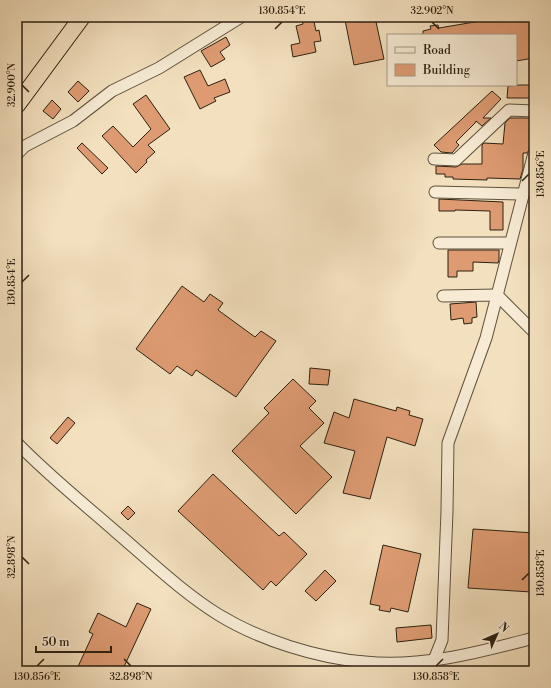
<svg xmlns="http://www.w3.org/2000/svg" width="551" height="688" viewBox="0 0 551 688" font-family="'Libre Bodoni',serif">
	<rect width="100%" height="100%" fill="#f3e0be"/>
	<filter id="stains"><feTurbulence type="fractalNoise" baseFrequency=".005" numOctaves="4"/><feColorMatrix values="0 0 0 0 .2 0 0 0 0 .09 0 0 0 0 .02 0 0 0 .5 -.17"/></filter>
	<radialGradient id="worn" r=".72"><stop offset=".6" stop-color="#630" stop-opacity="0"/><stop offset="1" stop-color="#630" stop-opacity=".3"/></radialGradient>
	<g fill="#de9b72" stroke="#2c2110">
		<path d="M302,17H313L316,31L319,30L321,41L314,42L316,52L293,57L291,45L300,43L296,26L303,24Z"/>
		<path d="M360,17H375L384,59L354,65L345,20Z"/>
		<path d="M504,17H530L534,39V58L516,61V35H423V31L431,29L430,26L438,25L439,28Z"/>
		<path d="M226,37L230,45L220,52L225,59L211,67L201,51Z"/>
		<path d="M200,70L208,86L225,79L230,92L214,98L216,101L200,109L184,77Z"/>
		<path d="M78,81L89,91L78,102L68,92Z"/>
		<path d="M520,85H534V98H507L508,86Z"/>
		<path d="M492,91L501,99L483,118H491L482,126L476,121L475,123L456,142L459,145L452,153L441,152L434,145Z"/>
		<path d="M146,95L170,129L148,145L155,152L146,160L147,162L136,173L102,136L113,126L133,147L151,129L133,104Z"/>
		<path d="M52,100L61,109L53,119L43,111Z"/>
		<path d="M510,118H534V129L531,128V147L527,153H523V169L520,179L487,178V180L453,179V177H445V174H436V166L456,167L462,164H482V145L484,143L503,144L505,123Z"/>
		<path d="M82,143L108,168L102,174L77,148Z"/>
		<path d="M439,199L503,202V230H490V211L455,210V211H439Z"/>
		<path d="M448,250H499V260L498,263L473,262V271H457V277H448Z"/>
		<path d="M182,286L204,302L210,294L223,303L218,310L255,337L261,331L276,341L236,397L196,370L192,376L177,366L170,374L136,349Z"/>
		<path d="M476,302L477,317L472,318V323L464,324L463,318L451,320L450,304Z"/>
		<path d="M310,368L330,370L328,385L309,384Z"/>
		<path d="M293,379L316,401L309,408L324,423L300,446L332,477L296,514L232,451L269,413L264,408Z"/>
		<path d="M354,399L396,411L397,407L410,411L409,415L423,419L415,446L387,437L370,499L343,493L355,451L324,443L334,412L349,418Z"/>
		<path d="M68,417L75,423L57,444L50,438Z"/>
		<path d="M213,474L279,536L284,532L307,554L276,586L271,581L263,590L178,511Z"/>
		<path d="M128,506L135,513L128,520L121,513Z"/>
		<path d="M473,529L534,533V579H532L531,592L468,588Z"/>
		<path d="M383,545L421,554L408,612L391,608L390,612L379,610L380,606L370,604Z"/>
		<path d="M325,570L336,581L316,601L305,591Z"/>
		<path d="M137,603L151,609L122,671H76L93,634L89,632L98,613L126,627Z"/>
		<path d="M431,625L432,638L397,642L396,628Z"/>
	</g>
	<g fill="none" stroke-linecap="round" stroke-linejoin="round">
		<g stroke="#5e513c" stroke-width="13">
			<g id="minor">
				<path d="M17,154L25,146L73,121L112,91L159,68L241,17"/>
				<path d="M434,159L456,160L509,110L534,111"/>
				<path d="M435,192L522,194"/>
				<path d="M439,243H510"/>
				<path d="M443,296L497,295L534,332"/>
				<path d="M17,443C48,475 83,503 116,532C149,560 182,592 219,615C260,640 317,658 365,662C422,668 479,652 534,638"/>
				<path d="M432,671L434,660L442,640L447,511L448,443L486,338L534,153"/>
			</g>
		</g>
		<g stroke="#2c2110" stroke-width="18">
			<path id="highway" d="M17,105L82,17"/>
		</g>
		<use href="#minor" stroke="#f7ebd5" stroke-width="11"/>
		<use href="#highway" stroke="#f3e0be" stroke-width="16"/>
	</g>
	<path fill="none" stroke="#2c2110" stroke-width="1.5" d="M432,22L439,29M275,29L282,22M22,85L29,92M522,181L529,174M22,282L29,275M22,557L29,564M522,580L529,573M124,659L131,666M37,666L44,659M436,666L443,659"/>
	<rect width="551" height="688" fill="none" stroke="#f3e0be" stroke-width="44"/>
	<rect x="387" y="34" width="130" height="52" fill="#f7ebd5" stroke="#a69a86"/>
	<rect x="395" y="47" width="20" height="6" fill="#f7ebd5" stroke="#a69a86"/>
	<text x="423" y="54" font-size="12" fill="#2c2110">Road</text>
	<rect x="395" y="64" width="20" height="12" fill="#de9b72" stroke="#a69a86"/>
	<text x="423" y="74" font-size="12" fill="#2c2110">Building</text>
	<g transform="translate(497 634) rotate(45)" stroke="#f7ebd5" stroke-width="3" paint-order="stroke">
	<path d="M0-3L7 15L0 10L-7 15Z" fill="#2c2110"/>
	<text y="-6" font-size="11" font-weight="bold" text-anchor="middle" fill="#2c2110">N</text>
	</g>
	<path d="M36 646v6h75v-6" fill="none" stroke="#2c2110" stroke-width="2"/>
	<text x="42" y="646" font-size="12" fill="#2c2110" stroke="#f7ebd5" stroke-width="3" paint-order="stroke">50 m</text>
	<rect x="22" y="22" width="507" height="644" fill="none" stroke="#2c2110" stroke-width="1.5"/>
	<g font-size="10" text-anchor="middle" fill="#2c2110">
		<text x="282" y="14">130.854°E</text>
		<text x="432" y="14">32.902°N</text>
		<text transform="translate(11 85) rotate(-90)" y="4">32.900°N</text>
		<text transform="translate(540 174) rotate(-90)" y="4">130.856°E</text>
		<text transform="translate(11 282) rotate(-90)" y="4">130.854°E</text>
		<text transform="translate(11 557) rotate(-90)" y="4">32.898°N</text>
		<text transform="translate(540 573) rotate(-90)" y="4">130.858°E</text>
		<text x="37" y="680">130.856°E</text>
		<text x="131" y="680">32.898°N</text>
		<text x="436" y="680">130.858°E</text>
	</g>
	<rect width="100%" height="100%" filter="url(#stains)"/>
	<rect width="100%" height="100%" fill="url(#worn)"/>
</svg>
